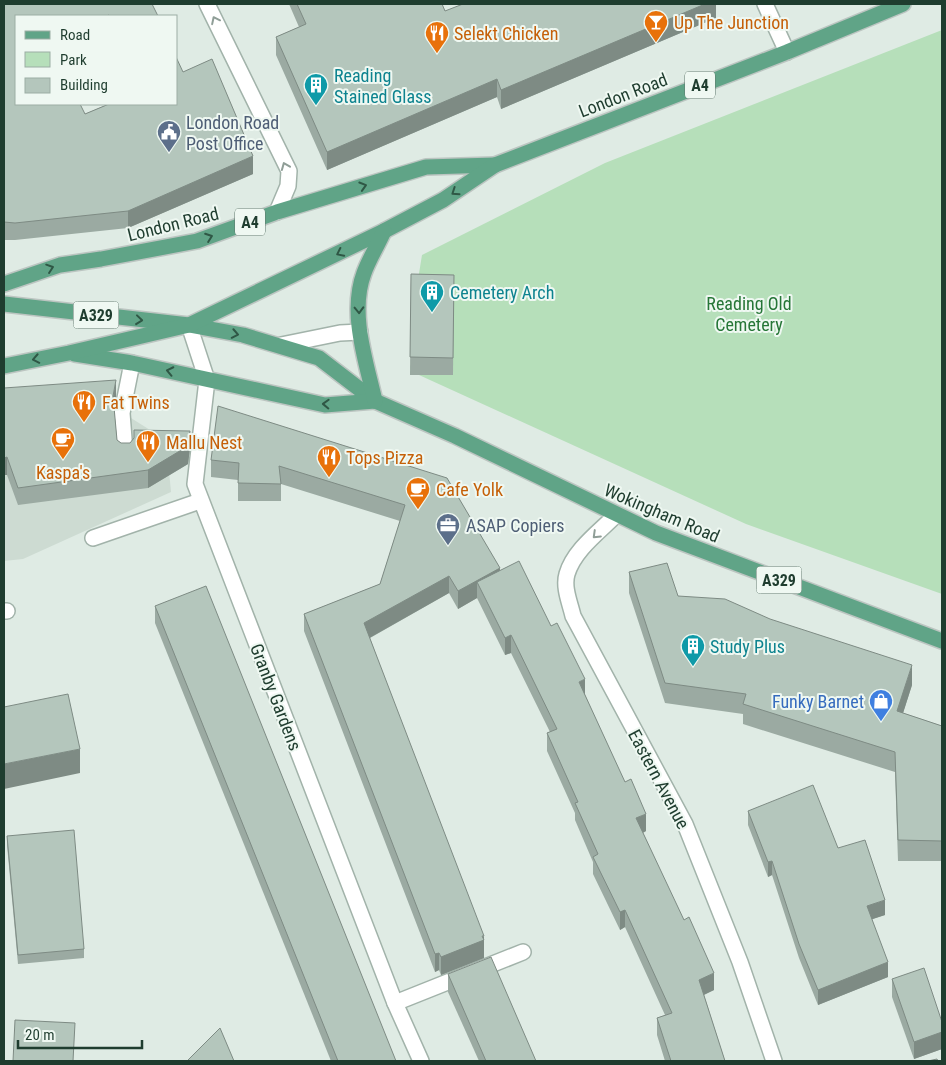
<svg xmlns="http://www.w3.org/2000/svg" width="946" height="1065" viewBox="0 0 946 1065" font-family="'Roboto Condensed',sans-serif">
	<rect width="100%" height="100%" fill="#dfebe4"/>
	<path fill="#cddbd2" d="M110,394L120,401L123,413L166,440L171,492L23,559L4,561V404Z"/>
	<path fill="#b6dfba" d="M942,30V594L746,524L419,375L410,374L416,292L422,255L605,163Z"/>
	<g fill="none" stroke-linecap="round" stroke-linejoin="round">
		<g stroke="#a2b3aa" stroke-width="18">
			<g id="lane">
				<path d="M281,345L340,333L360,332"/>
				<path d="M125,452L122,413L132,363"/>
				<path d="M93,538L200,501"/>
			</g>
		</g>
		<g stroke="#a2b3aa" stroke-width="18">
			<g id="street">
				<path d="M207,4L289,171L288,186L277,212"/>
				<path d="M765,4L787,52"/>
				<path d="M189,325L207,380L195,484L395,1003L421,1061"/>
				<path d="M616,515C599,532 574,550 567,574C563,587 570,603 573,616L685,824L740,962L774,1061"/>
				<path d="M4,611H7"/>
				<path d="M395,1003L523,952"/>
			</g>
		</g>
		<g stroke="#bcc5c1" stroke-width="18">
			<g id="primary">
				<path d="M4,284L60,265L101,259L197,241L277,212L426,167L495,165"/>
				<path d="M4,304L189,325L243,335L319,358L375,401L455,436L656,533L942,641"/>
				<path d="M75,354L132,363L325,405L375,401"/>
				<path d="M4,366L69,353L189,325L384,231L443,200L495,165L787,52L903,4"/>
				<path d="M375,401C366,361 349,313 364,273C369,259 378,245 384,231"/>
			</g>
		</g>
		<use href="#lane" stroke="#fff" stroke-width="15"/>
		<use href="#street" stroke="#fff" stroke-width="15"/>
		<use href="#primary" stroke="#60a487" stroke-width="15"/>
	</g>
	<g fill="#9baaa2">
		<path d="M4,4L158,16H16L85,114L183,72L253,174L128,228L15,240H4Z"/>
		<path d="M289,4H442L445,11L716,4V18L501,109L497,97L327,170L276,55V37L299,27Z"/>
		<path d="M411,274L454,275L453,375H410Z"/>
		<path d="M4,388L116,398L114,407L117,440L121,443L190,448L188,464L148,488L18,505L7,475H4Z"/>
		<path d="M211,460L447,478L500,570L585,695L646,831L643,833L714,990L704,995L725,1061H665L657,1035V1018L665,1015L625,927L620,930L593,874V862L575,820V813L547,751V733L550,732L511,653L505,655L477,598L458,609L449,593L370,638L484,953V958L441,975L439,970L435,972L304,631V614L380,584L400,521L281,484V501H238V480L211,477Z"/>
		<path d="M629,572L678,596L912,685L903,713L942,726V861H898L895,772L743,724V714L665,703L629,593Z"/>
		<path d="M155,606L396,1061H331L155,623Z"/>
		<path d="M748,811L838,848L885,915L872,919L888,977L818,1005L799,958L772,875L768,877L748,825Z"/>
		<path d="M7,836L84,949V958L18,964L7,845Z"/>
		<path d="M448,974L536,1061H479L448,992Z"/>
		<path d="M892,979L942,1022V1049L914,1059L892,997Z"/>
	</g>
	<g fill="#7e8b84">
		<path d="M705,4H716V18L501,109V90Z"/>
		<path d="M497,79V97L327,170V152Z"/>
		<path d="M253,156V174L128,228V211Z"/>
		<path d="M116,380V398L113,414V396Z"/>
		<path d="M190,431V448L188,464L148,488V470Z"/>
		<path d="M7,457V475H4V458Z"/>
		<path d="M500,568V585L477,582V598L458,609V591Z"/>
		<path d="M449,576V593L364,641V623Z"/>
		<path d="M511,635V653L505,655V638Z"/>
		<path d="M912,665V685L897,732V711Z"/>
		<path d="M585,679V697L579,682Z"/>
		<path d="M80,749V773L4,789V764Z"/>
		<path d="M646,814V831L636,836V818Z"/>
		<path d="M772,861V875L768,877V862Z"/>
		<path d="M885,900V915L867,921V906Z"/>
		<path d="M625,910V927L620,930V912Z"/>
		<path d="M484,936V958L441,975V957Z"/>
		<path d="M439,953V970L435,972V954Z"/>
		<path d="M888,962V977L818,1005V990Z"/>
		<path d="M714,973V990L699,997V980Z"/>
		<path d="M942,1032V1049L914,1059V1042Z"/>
	</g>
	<g fill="#b4c6bc" stroke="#7e8b84">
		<path d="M4,4H152L158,16H110L109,15L106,16H16V104H80L85,114L109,104H176V57L183,72L212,59L253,156L128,211L15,223L4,222Z"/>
		<path d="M297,4H442L445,11L463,4H705L501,90L497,79L327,152L276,37L306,24Z"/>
		<path d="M411,274L454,275L453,358L410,357Z"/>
		<path d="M116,380L113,396L117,440L121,443H130L134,438V430L190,431L188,446L148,470L18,488L7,457L4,458V388Z"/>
		<path d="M218,406L447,478L500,568L458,591L449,576L364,623L484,936H482L484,940L441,957L439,953L435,954L304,614L380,584L405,505L279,466L281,484L238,483L239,463L211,460Z"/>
		<path d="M519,561L551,626L557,623L585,679L579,682L625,782L631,779L646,814L636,818L684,920L689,917L714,973L699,980L725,1061H671L657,1018L672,1013L625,910L620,912L593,857L598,854L575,803L578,802L547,733L557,729L511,635L505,638L477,582Z"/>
		<path d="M667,563L678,596L725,599L770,619L912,665L897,711L942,726V841L898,840L895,752L743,704L746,694L665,683L629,572Z"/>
		<path d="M206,586L396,1061H338L155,606Z"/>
		<path d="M68,694L80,749L4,764V707Z"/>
		<path d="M813,785L838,848L865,840L885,900L867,906L888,962L818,990L799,944L772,861L768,862L748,811Z"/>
		<path d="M74,830L84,949L18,955L7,836Z"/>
		<path d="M491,957L536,1061H486L448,974Z"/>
		<path d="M924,968L942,1022V1032L914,1042L892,979Z"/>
		<path d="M15,1020L75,1023L73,1061H13Z"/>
		<path d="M220,1028L234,1061H187Z"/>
		<path d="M937,1059L938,1061H928Z"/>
	</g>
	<defs><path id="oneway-chevron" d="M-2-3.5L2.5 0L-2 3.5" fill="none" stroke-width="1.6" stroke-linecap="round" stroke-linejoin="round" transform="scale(1.25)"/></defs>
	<g stroke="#8f9e97">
		<use href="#oneway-chevron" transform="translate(215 20) rotate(-116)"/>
		<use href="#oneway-chevron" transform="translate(285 166) rotate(-112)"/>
		<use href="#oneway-chevron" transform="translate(596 535) rotate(136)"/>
	</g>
	<g stroke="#2f5745">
		<use href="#oneway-chevron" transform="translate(363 186) rotate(-17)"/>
		<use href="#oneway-chevron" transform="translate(455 192) rotate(146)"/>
		<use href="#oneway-chevron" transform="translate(209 237) rotate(-20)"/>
		<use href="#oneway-chevron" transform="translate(340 253) rotate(154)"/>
		<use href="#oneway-chevron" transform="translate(50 268) rotate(-19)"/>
		<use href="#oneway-chevron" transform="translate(359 310) rotate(88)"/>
		<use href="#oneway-chevron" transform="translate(139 320) rotate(6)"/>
		<use href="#oneway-chevron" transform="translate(235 334) rotate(11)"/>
		<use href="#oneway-chevron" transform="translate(36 359) rotate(169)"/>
		<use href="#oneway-chevron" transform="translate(170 371) rotate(-168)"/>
		<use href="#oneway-chevron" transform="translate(326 404) rotate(-178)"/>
	</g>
	<defs>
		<g id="bar-pin" transform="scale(1.25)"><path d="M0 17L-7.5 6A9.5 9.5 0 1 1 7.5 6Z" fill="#e8710a" stroke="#eff8f2"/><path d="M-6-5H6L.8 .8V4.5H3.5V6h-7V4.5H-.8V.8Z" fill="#fff"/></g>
		<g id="restaurant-pin" transform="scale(1.25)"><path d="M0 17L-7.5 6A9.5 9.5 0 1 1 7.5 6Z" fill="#e8710a" stroke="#eff8f2"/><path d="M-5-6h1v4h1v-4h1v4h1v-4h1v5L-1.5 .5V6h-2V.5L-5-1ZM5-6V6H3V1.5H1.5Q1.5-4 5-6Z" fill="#fff"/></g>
		<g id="building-pin" transform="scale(1.25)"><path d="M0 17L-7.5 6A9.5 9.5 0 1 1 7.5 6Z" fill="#0f9aa8" stroke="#eff8f2"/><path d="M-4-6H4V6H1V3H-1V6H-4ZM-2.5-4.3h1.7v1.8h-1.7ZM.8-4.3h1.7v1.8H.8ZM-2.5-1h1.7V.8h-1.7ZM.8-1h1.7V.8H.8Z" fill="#fff"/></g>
		<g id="civic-pin" transform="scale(1.25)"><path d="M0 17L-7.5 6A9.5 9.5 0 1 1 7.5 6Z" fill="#5c6f8a" stroke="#eff8f2"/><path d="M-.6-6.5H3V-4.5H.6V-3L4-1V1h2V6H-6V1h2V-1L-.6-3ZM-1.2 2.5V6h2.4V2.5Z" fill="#fff"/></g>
		<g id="cafe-pin" transform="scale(1.25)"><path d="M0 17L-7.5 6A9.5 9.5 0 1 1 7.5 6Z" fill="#e8710a" stroke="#eff8f2"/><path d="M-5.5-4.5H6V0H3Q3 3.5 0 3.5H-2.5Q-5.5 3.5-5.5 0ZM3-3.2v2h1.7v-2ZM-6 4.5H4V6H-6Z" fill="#fff"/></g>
		<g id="office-pin" transform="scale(1.25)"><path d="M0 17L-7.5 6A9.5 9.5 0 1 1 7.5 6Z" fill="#5c6f8a" stroke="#eff8f2"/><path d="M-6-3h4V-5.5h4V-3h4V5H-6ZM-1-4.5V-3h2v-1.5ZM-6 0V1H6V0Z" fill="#fff"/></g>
		<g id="shop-pin" transform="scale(1.25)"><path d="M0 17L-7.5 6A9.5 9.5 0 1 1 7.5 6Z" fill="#3f7fe0" stroke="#eff8f2"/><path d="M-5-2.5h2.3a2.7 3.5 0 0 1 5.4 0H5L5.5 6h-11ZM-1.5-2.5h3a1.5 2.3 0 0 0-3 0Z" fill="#fff"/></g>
	</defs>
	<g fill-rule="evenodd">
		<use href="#bar-pin" x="656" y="22"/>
		<use href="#restaurant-pin" x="437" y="33"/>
		<use href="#building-pin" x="316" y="85"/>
		<use href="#civic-pin" x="169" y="132"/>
		<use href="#building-pin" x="432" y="292"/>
		<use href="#restaurant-pin" x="84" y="402"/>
		<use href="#cafe-pin" x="63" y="439"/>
		<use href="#restaurant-pin" x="148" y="442"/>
		<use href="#restaurant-pin" x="329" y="457"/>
		<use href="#cafe-pin" x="418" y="489"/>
		<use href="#office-pin" x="448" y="525"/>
		<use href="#building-pin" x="693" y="646"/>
		<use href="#shop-pin" x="881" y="701"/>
	</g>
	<g text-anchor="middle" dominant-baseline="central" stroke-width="4" stroke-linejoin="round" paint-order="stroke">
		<g fill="#eff8f2" stroke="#5d756a" stroke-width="1">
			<rect x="685" y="71.5" width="30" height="27" rx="4"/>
			<rect x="235" y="208.5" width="30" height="27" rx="4"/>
			<rect x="73.5" y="301.5" width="45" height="27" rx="4"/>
			<rect x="756.5" y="566.5" width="45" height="27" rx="4"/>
		</g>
		<g font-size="16" font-weight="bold" fill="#1f3d2f">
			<text x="700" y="85">A4</text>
			<text x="250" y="222">A4</text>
			<text x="96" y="315">A329</text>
			<text x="779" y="580">A329</text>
		</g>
		<g font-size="18" fill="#c56008" stroke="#eff8f2" text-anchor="start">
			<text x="674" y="22">Up The Junction</text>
			<text x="454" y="33">Selekt Chicken</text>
			<text x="102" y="402">Fat Twins</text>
			<text x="166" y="442">Mallu Nest</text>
			<text x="346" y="457">Tops Pizza</text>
			<text x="63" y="472" text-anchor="middle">Kaspa's</text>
			<text x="436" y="489">Cafe Yolk</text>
		</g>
		<g font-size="18" fill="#0d838f" stroke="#eff8f2" text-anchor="start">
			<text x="334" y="75">Reading<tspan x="334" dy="21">Stained Glass</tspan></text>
			<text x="450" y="292">Cemetery Arch</text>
			<text x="710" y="646">Study Plus</text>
		</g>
		<g font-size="18" fill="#1f3d2f" stroke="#eff8f2">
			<text transform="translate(623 95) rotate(-21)">London Road</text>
			<text transform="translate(173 224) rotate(-14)">London Road</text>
			<text transform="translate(662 513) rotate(23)">Wokingham Road</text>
			<text transform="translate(276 697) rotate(69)">Granby Gardens</text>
			<text transform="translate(659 779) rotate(62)">Eastern Avenue</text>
		</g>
		<g font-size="18" fill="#4e5e75" stroke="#eff8f2" text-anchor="start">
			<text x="186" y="122">London Road<tspan x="186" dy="21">Post Office</tspan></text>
			<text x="466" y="525">ASAP Copiers</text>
		</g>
		<g font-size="18" fill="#267637" stroke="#eff8f2">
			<text x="749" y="303">Reading Old<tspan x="749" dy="21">Cemetery</tspan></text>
		</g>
		<g font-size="18" fill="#366cbe" stroke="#eff8f2" text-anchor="end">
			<text x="864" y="701">Funky Barnet</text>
		</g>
	</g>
	<rect width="946" height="1065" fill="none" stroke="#1f3d2f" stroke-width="10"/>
	<rect x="15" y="15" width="162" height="90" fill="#eff8f2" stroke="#9cada4"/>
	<rect x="25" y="31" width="25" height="8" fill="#60a487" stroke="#9cada4"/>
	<text x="60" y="40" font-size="15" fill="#1f3d2f">Road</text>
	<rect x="25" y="52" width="25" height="15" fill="#b6dfba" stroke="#9cada4"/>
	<text x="60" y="65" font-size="15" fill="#1f3d2f">Park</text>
	<rect x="25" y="78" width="25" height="15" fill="#b4c6bc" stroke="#9cada4"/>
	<text x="60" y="90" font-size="15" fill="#1f3d2f">Building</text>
	<path d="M18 1040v8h124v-8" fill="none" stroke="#1f3d2f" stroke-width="2.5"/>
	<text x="25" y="1040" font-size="15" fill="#1f3d2f" stroke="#eff8f2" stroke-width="4" paint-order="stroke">20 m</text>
</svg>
